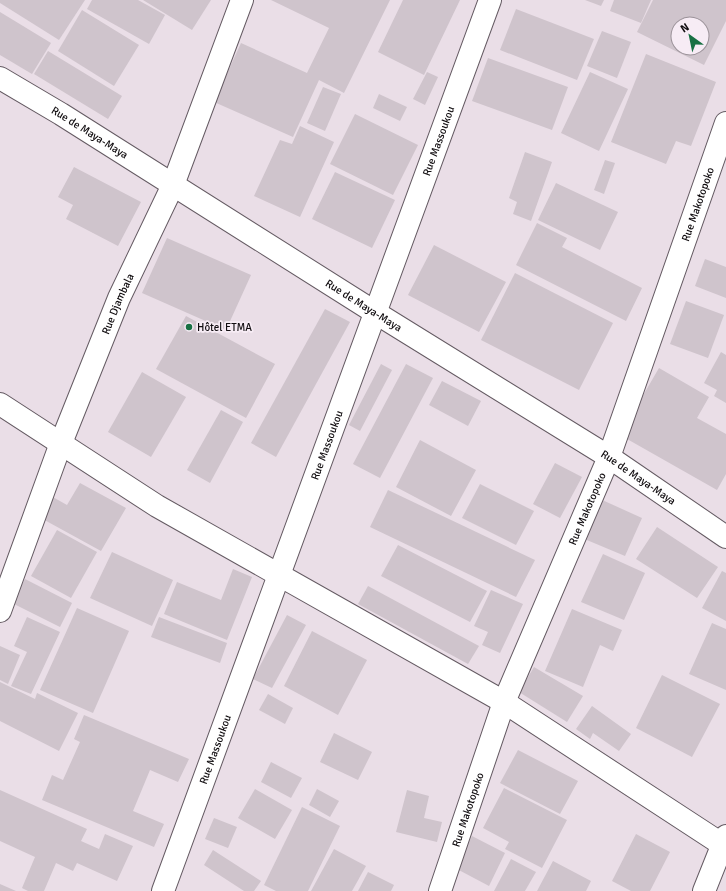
<svg xmlns="http://www.w3.org/2000/svg" width="726" height="891" viewBox="0 0 726 891" font-family="Signika,sans-serif">
	<rect width="100%" height="100%" fill="#eadee7"/>
	<g fill="#cfc4cc" fill-rule="evenodd">
		<path d="M0,0H85L59,40L0,3Z"/>
		<path d="M92,0H138L165,15L149,44L87,9Z"/>
		<path d="M143,0H211L192,30Z"/>
		<path d="M271,0H390L344,93L319,80L293,137L214,102L241,43L307,73L329,28Z"/>
		<path d="M403,0H460L424,75L378,52Z"/>
		<path d="M585,0H604L601,6Z"/>
		<path d="M614,0H651L641,23L610,11Z"/>
		<path d="M653,0H726V21L704,65L637,32ZM678,24H702V48H678Z"/>
		<path d="M516,9L594,39L577,80L500,50Z"/>
		<path d="M82,10L139,45L114,86L58,51Z"/>
		<path d="M0,12L51,43L32,74L0,55Z"/>
		<path d="M602,31L631,42L617,78L587,66Z"/>
		<path d="M48,51L122,96L108,119L34,74Z"/>
		<path d="M646,54L716,82L691,146L676,141L666,164L611,142Z"/>
		<path d="M488,58L568,87L552,130L472,101Z"/>
		<path d="M427,72L438,77L425,105L413,99Z"/>
		<path d="M590,72L628,89L599,151L561,133Z"/>
		<path d="M323,87L341,94L325,131L307,123Z"/>
		<path d="M379,94L407,107L400,121L373,108Z"/>
		<path d="M355,114L418,145L393,195L330,164Z"/>
		<path d="M300,126L334,142L300,217L254,196L280,140L292,144Z"/>
		<path d="M525,152L552,162L531,221L513,214L517,202L509,198Z"/>
		<path d="M605,160L615,163L604,194L594,190Z"/>
		<path d="M74,167L141,202L118,246L66,219L73,205L58,197Z"/>
		<path d="M335,172L395,200L372,248L312,219Z"/>
		<path d="M556,183L618,212L600,250L538,220Z"/>
		<path d="M537,223L567,238L562,247L642,288L626,321L516,265Z"/>
		<path d="M167,238L251,275L226,330L142,293Z"/>
		<path d="M434,245L506,282L479,332L408,295Z"/>
		<path d="M705,259L726,267V298L695,286Z"/>
		<path d="M515,273L613,323L579,390L481,340Z"/>
		<path d="M686,301L724,315L708,358L670,344Z"/>
		<path d="M325,309L350,322L276,457L251,443Z"/>
		<path d="M186,316L275,364L246,418L156,369Z"/>
		<path d="M721,352L726,355V403L714,396L717,390L704,383Z"/>
		<path d="M381,364L392,370L360,431L349,425Z"/>
		<path d="M406,364L433,378L380,478L353,464Z"/>
		<path d="M659,368L709,397L697,418L726,434V474L717,490L620,435Z"/>
		<path d="M142,372L186,397L151,457L108,432Z"/>
		<path d="M442,381L481,401L468,426L429,405Z"/>
		<path d="M221,410L243,422L210,483L187,470Z"/>
		<path d="M420,440L476,470L451,516L396,487Z"/>
		<path d="M555,463L582,477L560,518L533,504Z"/>
		<path d="M80,483L126,508L101,551L39,517L51,496L67,505Z"/>
		<path d="M480,484L534,511L516,545L462,518Z"/>
		<path d="M388,490L535,560L516,597L370,527Z"/>
		<path d="M600,499L642,518L625,556L582,538Z"/>
		<path d="M657,527L718,567L697,598L636,559Z"/>
		<path d="M57,530L97,552L71,598L31,576Z"/>
		<path d="M398,545L487,591L470,622L381,576Z"/>
		<path d="M112,552L173,580L152,626L90,598Z"/>
		<path d="M603,554L645,573L624,620L581,602Z"/>
		<path d="M233,569L252,577L227,640L164,614L177,582L221,600Z"/>
		<path d="M722,571L726,573V621L702,608Z"/>
		<path d="M25,579L72,603L60,627L12,603Z"/>
		<path d="M368,586L479,646L468,664L358,604Z"/>
		<path d="M491,590L523,604L500,653L482,645L488,632L474,626Z"/>
		<path d="M77,608L129,631L93,713L40,690Z"/>
		<path d="M572,609L622,630L613,651L600,645L583,687L545,671Z"/>
		<path d="M287,615L306,625L272,688L253,679Z"/>
		<path d="M27,617L60,632L31,694L11,686L27,652L14,646Z"/>
		<path d="M159,617L227,643L220,663L151,637Z"/>
		<path d="M712,623L726,629V690L689,674Z"/>
		<path d="M312,631L367,660L338,715L284,686Z"/>
		<path d="M0,646L20,655L8,684L0,680Z"/>
		<path d="M534,667L583,696L567,722L519,692Z"/>
		<path d="M662,675L720,704L692,757L636,728Z"/>
		<path d="M0,682L35,699L37,693L78,713L59,751L0,721Z"/>
		<path d="M268,694L293,708L285,724L259,710Z"/>
		<path d="M592,706L631,734L619,751L593,733L590,739L576,729Z"/>
		<path d="M84,715L189,759L178,782L150,770L133,811L164,824L154,847L42,800L52,775L63,780L80,742L74,739Z"/>
		<path d="M334,733L372,752L358,780L320,762Z"/>
		<path d="M518,750L578,781L560,814L500,783Z"/>
		<path d="M271,762L302,778L291,798L261,782Z"/>
		<path d="M504,788L567,820L542,868L505,849L509,842L483,828Z"/>
		<path d="M255,789L292,810L275,839L238,818Z"/>
		<path d="M317,789L339,801L330,817L309,805Z"/>
		<path d="M0,790L87,829L81,841L99,849L105,834L133,846L117,881L77,863L73,871L56,863L44,891H28L22,888L35,857L0,841Z"/>
		<path d="M407,790L429,796L424,818L442,822L437,842L396,832Z"/>
		<path d="M302,807L340,826L308,891H276L264,885Z"/>
		<path d="M214,818L237,827L228,848L205,839Z"/>
		<path d="M636,834L670,852L650,891H631L612,881Z"/>
		<path d="M472,836L505,853L489,886L455,868Z"/>
		<path d="M334,849L366,866L352,891H311Z"/>
		<path d="M213,850L261,881L254,891H244L204,865Z"/>
		<path d="M511,859L536,872L525,891H494Z"/>
		<path d="M553,861L591,881L586,891H537Z"/>
		<path d="M368,872L394,885L391,891H358Z"/>
		<path d="M0,884L16,891H0Z"/>
	</g>
	<g fill="none" stroke-linecap="round" stroke-linejoin="round">
		<g stroke="#645a62" stroke-width="24">
			<g id="minor">
				<path id="s1" d="M0,78L61,114L376,313L609,457L726,537"/>
				<path d="M0,404L157,506L504,702L726,847"/>
				<path id="s2" d="M0,611L61,443L119,298L173,185L242,0"/>
				<path id="s3" d="M163,891L490,0"/>
				<path id="s4" d="M440,891L504,702L609,457L726,123"/>
				<path d="M704,891L726,836"/>
			</g>
		</g>
		<use href="#minor" stroke="#fff" stroke-width="22"/>
	</g>
	<circle fill="#187043" stroke="#f7ecf5" stroke-width="1.5" cx="189" cy="327" r="4"/>
	<g text-anchor="middle" dominant-baseline="central" stroke-width="3.5" stroke-linejoin="round" paint-order="stroke">
		<g font-size="11" fill="#100c0f" stroke="#f7ecf5">
			<text stroke="none"><textPath href="#s1" startOffset="105">Rue de Maya-Maya</textPath></text>
			<text stroke="none"><textPath href="#s3" startOffset="799">Rue Massoukou</textPath></text>
			<text stroke="none"><textPath href="#s4" startOffset="734">Rue Makotopoko</textPath></text>
			<text stroke="none"><textPath href="#s2" startOffset="329">Rue Djambala</textPath></text>
			<text stroke="none"><textPath href="#s1" startOffset="429">Rue de Maya-Maya</textPath></text>
			<text stroke="none"><textPath href="#s3" startOffset="475">Rue Massoukou</textPath></text>
			<text stroke="none"><textPath href="#s1" startOffset="753">Rue de Maya-Maya</textPath></text>
			<text stroke="none"><textPath href="#s4" startOffset="410">Rue Makotopoko</textPath></text>
			<text stroke="none"><textPath href="#s3" startOffset="151">Rue Massoukou</textPath></text>
			<text stroke="none"><textPath href="#s4" startOffset="86">Rue Makotopoko</textPath></text>
		</g>
		<g font-size="11" fill="#100c0f" stroke="#f7ecf5" text-anchor="start">
			<text x="197" y="327">Hôtel ETMA</text>
		</g>
	</g>
	<g transform="translate(690 36) rotate(327)"><circle r="19" fill="#f7ecf5" stroke="#9b9299"/>
	<path d="M0-3L7 15L0 10L-7 15Z" fill="#187043"/>
	<text y="-6" font-size="11" font-weight="bold" text-anchor="middle" fill="#100c0f">N</text>
	</g>
</svg>
